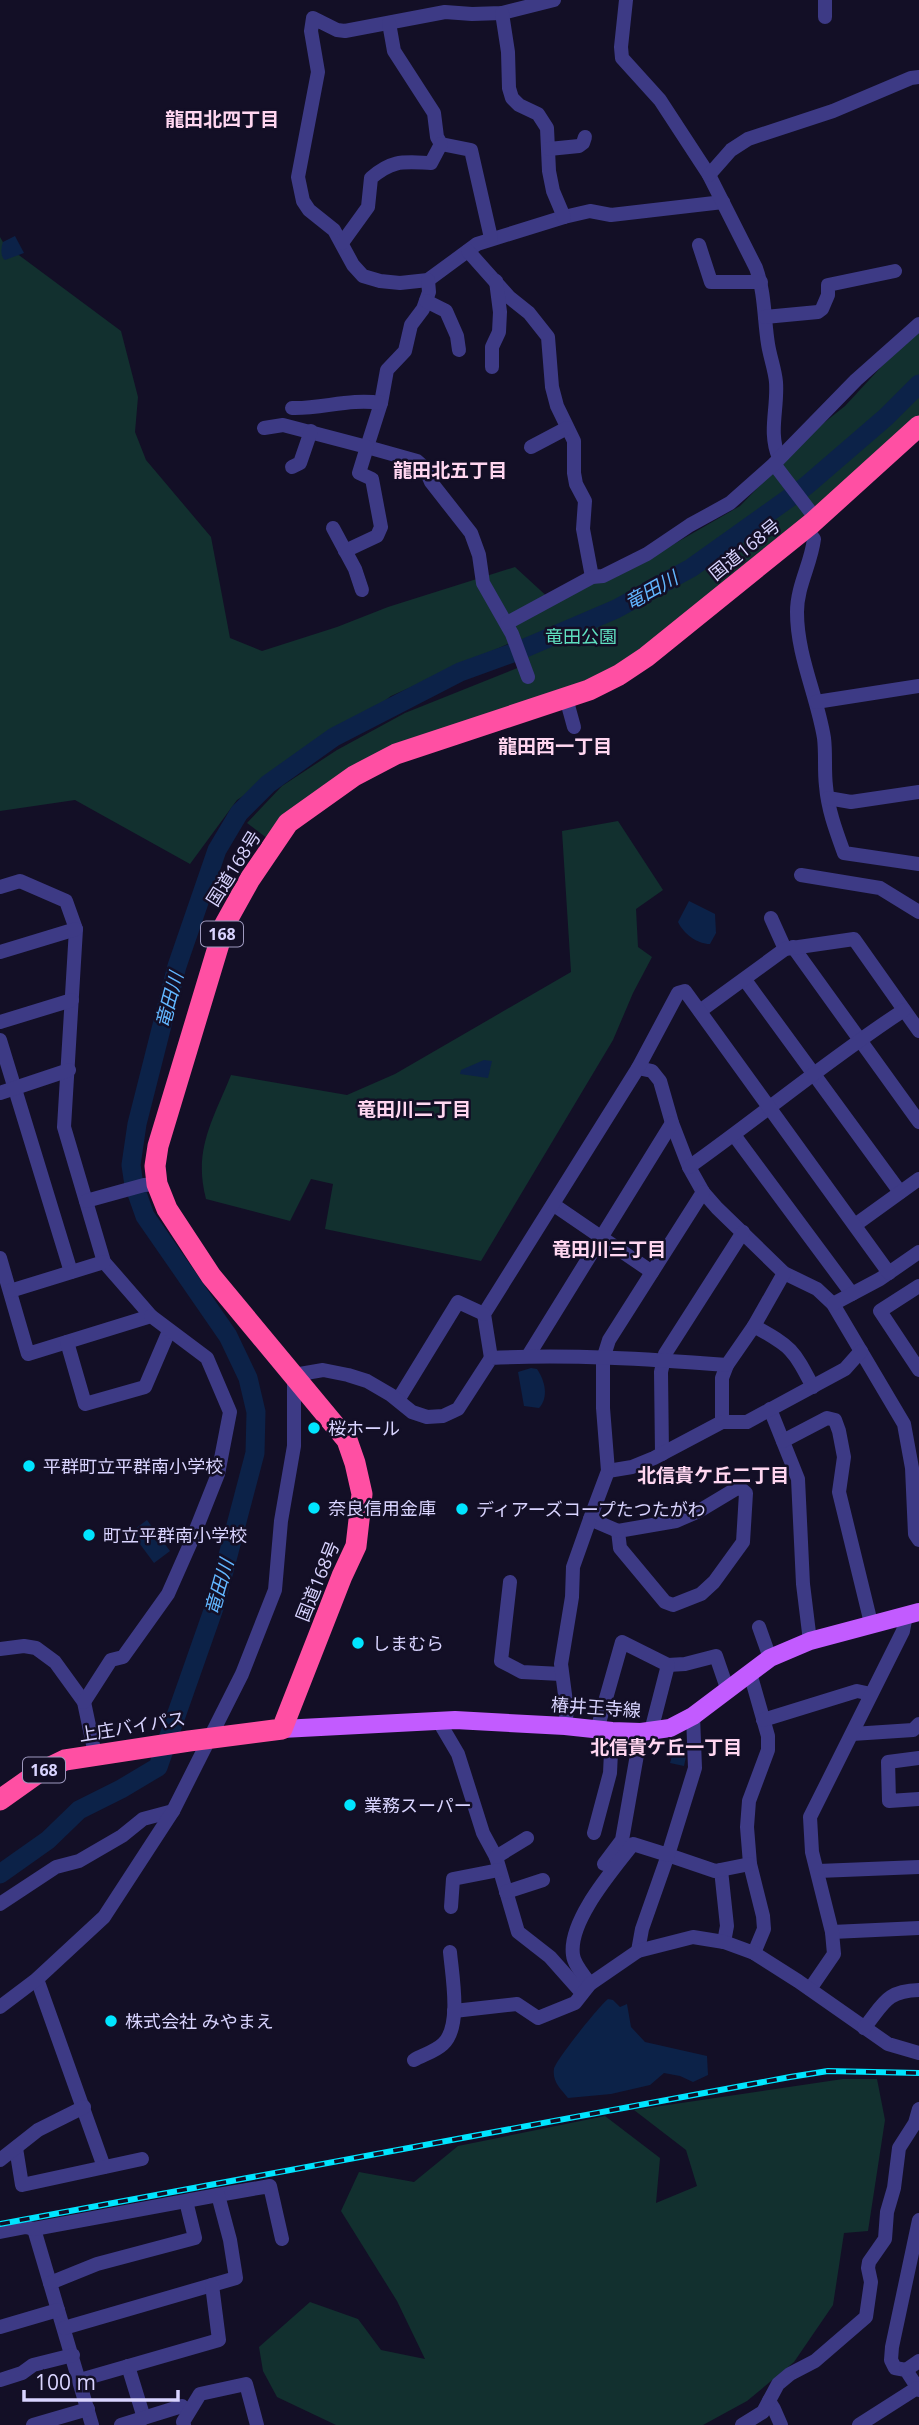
<svg xmlns="http://www.w3.org/2000/svg" width="919" height="2425" viewBox="0 0 919 2425" font-family="'Open Sans','Noto Sans JP',sans-serif">
	<rect width="100%" height="100%" fill="#130f26"/>
	<g fill="#12302f">
		<path d="M0,237L4,244L121,331L138,397L135,432L146,460L211,537L230,638L262,651L337,627L388,607L515,567L552,601L660,552L740,506L811,433L845,406L894,353L919,330V418L824,502L633,658L599,679L414,741L268,839L247,823L282,786L337,750L405,713L530,663L510,643L391,696L356,723L237,800L190,864L75,800L0,811Z"/>
		<path d="M618,821L663,890L636,909L638,947L652,957L633,993L613,1040L481,1261L325,1229L333,1184L311,1179L290,1221L206,1199C193,1150 213,1120 231,1075L347,1095L395,1074L571,972L562,831Z"/>
		<path d="M843,2079H877L885,2120L868,2231L844,2233L833,2305L794,2362L747,2401L703,2425H336L277,2397L263,2371L259,2347L310,2302L358,2319L381,2350L425,2359L397,2301L341,2211L359,2172L414,2182L458,2146L605,2116L660,2158L656,2203L697,2186L686,2150L634,2110Z"/>
	</g>
	<g fill="#0c2248">
		<path d="M15,236L24,253L5,260C0,257 1,247 3,242Z"/>
		<path d="M689,901L715,914L716,933L710,944C697,944 684,934 678,922Z"/>
		<path d="M484,1060L492,1061L488,1078L460,1074L461,1070Z"/>
		<path d="M531,1368L537,1369C545,1381 549,1397 539,1408L524,1406L518,1372Z"/>
		<path d="M147,1520L170,1551L154,1563L131,1532Z"/>
		<path d="M674,1749L687,1752L684,1766L670,1763Z"/>
		<path d="M608,1999L613,2000L620,2007L627,2004L631,2027L645,2042L707,2056L708,2075L693,2082L680,2076L664,2073L650,2085L611,2094L568,2098C561,2089 552,2082 554,2069C555,2061 600,2005 608,1999Z"/>
	</g>
	<g fill="none" stroke-linecap="round" stroke-linejoin="round">
		<path stroke="#0c2248" stroke-width="19" d="M0,1874L48,1840L79,1810L121,1789L158,1767L215,1605L255,1453L256,1412L248,1378L228,1336L145,1216L134,1185L131,1165L137,1124L177,966L217,850L239,813L268,784L334,737L460,672L518,651L616,609L691,568L806,486L886,417L919,384"/>
		<g stroke="#3d3a85" stroke-width="14">
			<path d="M554,0L502,13L472,14L445,12L345,31L337,30L313,18L311,31L318,72L298,177L303,201L309,210L334,230L353,265L363,276L380,281L400,283L428,280L477,244L564,217L590,211L611,215L723,202"/>
			<path d="M626,0L621,47L622,58L660,100L709,175L756,268C765,293 764,319 768,344C770,357 775,370 776,382C778,409 768,432 779,458"/>
			<path d="M825,0V17"/>
			<path d="M502,13L508,52L509,88L512,98L519,105L538,114L547,128L549,171L553,191L564,217"/>
			<path d="M389,23L394,51L434,113L437,137L441,144L471,150L491,238"/>
			<path d="M549,149L579,146L583,143L585,137"/>
			<path d="M709,175L731,150L748,139L833,111L911,78L919,77"/>
			<path d="M342,243L368,207L371,178C393,159 404,162 431,163L441,144"/>
			<path d="M699,245L711,282H761"/>
			<path d="M468,251L509,297L529,313L548,337L552,387L557,406L574,441V473L576,484L585,501L583,529L592,577"/>
			<path d="M428,280L429,292L423,309L411,325L405,351L387,370L381,403L367,447L417,461L425,468L431,482L471,533L479,555L483,583L512,634L528,677"/>
			<path d="M426,301L446,311L457,336L459,350"/>
			<path d="M765,317L818,312L822,309L828,295V285L895,271"/>
			<path d="M492,367V347L499,332L500,312L496,281"/>
			<path d="M292,408C322,409 350,398 381,403"/>
			<path d="M264,428L283,425L367,447L359,473L372,479L381,527L377,536L345,551"/>
			<path d="M531,447L567,428"/>
			<path d="M774,464L816,519"/>
			<path d="M292,467L300,463L311,431"/>
			<path d="M333,528L355,569L362,590"/>
			<path d="M806,528L814,539C811,564 797,586 797,612C797,656 817,695 824,738C826,754 824,770 826,786C828,810 836,831 844,853L919,864"/>
			<path d="M507,623L592,577L603,576L647,554L690,525L730,503L774,464L856,380L919,324"/>
			<path d="M566,698L574,727"/>
			<path d="M816,702L919,686"/>
			<path d="M828,798L851,802L919,792"/>
			<path d="M801,875L880,888L919,912"/>
			<path d="M0,887L20,881L66,901L76,929L64,1127L104,1262L151,1316L28,1354L0,1258"/>
			<path d="M771,918L785,949"/>
			<path d="M793,947L919,1122"/>
			<path d="M0,952L76,929"/>
			<path d="M745,980L900,1192"/>
			<path d="M700,1011L785,949L854,939L919,1031"/>
			<path d="M0,1022L72,1000"/>
			<path d="M0,1040L71,1272"/>
			<path d="M638,1068L652,1071L660,1081L672,1123L689,1167L703,1192L717,1208L784,1273L817,1289L833,1304L904,1424L912,1468L915,1534L919,1540"/>
			<path d="M0,1093L69,1070"/>
			<path d="M734,1135L852,1294"/>
			<path d="M689,1167C761,1116 829,1059 904,1010"/>
			<path d="M86,1201L144,1185L157,1184"/>
			<path d="M554,1205L652,1272"/>
			<path d="M855,1225L919,1179"/>
			<path d="M919,1286L880,1311L919,1370"/>
			<path d="M10,1291L104,1262"/>
			<path d="M833,1304L880,1279L919,1252"/>
			<path d="M754,1326C792,1347 793,1349 813,1387"/>
			<path d="M67,1342L85,1404L145,1387L169,1331"/>
			<path d="M528,1356L672,1123"/>
			<path d="M491,1358L484,1314L638,1068L678,993L685,991L889,1273"/>
			<path d="M398,1400L458,1302L484,1314"/>
			<path d="M770,1409L798,1479L803,1584L810,1641"/>
			<path d="M722,1422V1378L727,1365"/>
			<path d="M783,1441L827,1418L835,1420L839,1431L844,1457L839,1492L871,1623"/>
			<path d="M662,1454L661,1372L665,1354L743,1232"/>
			<path d="M608,1471L632,1467L654,1458L722,1422H747L845,1369L861,1351"/>
			<path d="M739,1487L746,1493L743,1542L714,1582L701,1594L673,1605L665,1602L620,1548L618,1531L676,1521L699,1511Z"/>
			<path d="M618,1531L590,1519L608,1471L603,1408V1359L609,1340L703,1192"/>
			<path d="M510,1582L501,1661L522,1672L561,1674"/>
			<path d="M759,1627L770,1658"/>
			<path d="M0,1649L24,1646L36,1648L55,1662L84,1702L95,1754"/>
			<path d="M668,1665L685,1664L716,1656L728,1691"/>
			<path d="M750,1673L768,1736V1750L749,1801L747,1827L750,1864L763,1916L764,1929L754,1953"/>
			<path d="M84,1702L111,1660L123,1657L168,1594L191,1542L218,1474L230,1412L207,1358L151,1316"/>
			<path d="M438,1720L458,1754L483,1833L496,1857L518,1932L550,1957L582,1993"/>
			<path d="M763,1720L857,1691L871,1694"/>
			<path d="M565,1726L567,1710L561,1664L572,1597L573,1567L590,1519"/>
			<path d="M597,1730L622,1642L668,1665L651,1731"/>
			<path d="M852,1734L913,1730L919,1724"/>
			<path d="M919,1758L888,1762L889,1801L919,1799"/>
			<path d="M594,1833L610,1773L612,1731"/>
			<path d="M496,1857L527,1838"/>
			<path d="M604,1864L622,1840L641,1732"/>
			<path d="M721,1870L727,1926L724,1942"/>
			<path d="M818,1871L919,1867"/>
			<path d="M506,1892L543,1880"/>
			<path d="M0,1904L56,1867L79,1861L122,1836L143,1819L173,1811"/>
			<path d="M451,1907L453,1879L499,1870"/>
			<path d="M832,1932L919,1928"/>
			<path d="M638,1951L642,1929L668,1855L715,1871L750,1864"/>
			<path d="M37,1979L104,2167"/>
			<path d="M590,1984C584,1975 574,1965 573,1955C568,1921 613,1870 633,1844L668,1855L695,1768L693,1716"/>
			<path d="M810,1989L834,1954L832,1932L812,1852L810,1817L903,1631L906,1615"/>
			<path d="M0,2007L37,1979L104,1917L173,1811L242,1674L275,1590L281,1521L294,1446V1375L323,1370L348,1375L367,1381L391,1395L412,1412L427,1417L443,1416L458,1409L491,1358C569,1354 649,1359 727,1365L754,1326L784,1273"/>
			<path d="M454,2011L517,2004L538,2018L575,2003L590,1984L638,1951L693,1937L724,1942L754,1953L798,1981L888,2044L919,2053"/>
			<path d="M864,2028C884,2004 885,1991 919,1990"/>
			<path d="M414,2060C423,2055 436,2051 443,2044C462,2027 452,1975 450,1952"/>
			<path d="M16,2148L22,2185L142,2159"/>
			<path d="M0,2160L38,2130L84,2107"/>
			<path d="M218,2195L270,2186L282,2239"/>
			<path d="M919,2220L892,2347L891,2360L895,2368L906,2370L919,2390"/>
			<path d="M34,2229L92,2425"/>
			<path d="M0,2232L26,2227L34,2229L218,2195L230,2240L236,2278L64,2328"/>
			<path d="M50,2283L97,2264L195,2238L186,2201"/>
			<path d="M0,2327L58,2310"/>
			<path d="M128,2366L144,2418"/>
			<path d="M906,2370L919,2361"/>
			<path d="M0,2380L22,2373L33,2365L73,2355"/>
			<path d="M80,2380L219,2340L212,2285"/>
			<path d="M769,2401L774,2409L781,2425"/>
			<path d="M33,2425L88,2409"/>
			<path d="M121,2425L182,2406"/>
			<path d="M184,2425L183,2422L200,2394L246,2384L257,2425"/>
			<path d="M742,2425L763,2412L778,2384L790,2374L815,2361L866,2317L871,2282L868,2268L869,2262L885,2239L887,2212L894,2188L899,2148L915,2123L919,2109"/>
			<path d="M859,2425L917,2388"/>
		</g>
		<path stroke="#c25bff" stroke-width="18" d="M282,1729L455,1720L565,1726L612,1731L641,1732L670,1728L693,1716L770,1658L810,1641L919,1612"/>
		<path stroke="#ff4fa3" stroke-width="21" d="M0,1800L38,1773L65,1760L189,1741L282,1729L342,1576L356,1546L362,1494L355,1463L347,1440L211,1276L167,1209L157,1184L155,1166L158,1146L225,924L250,879L288,823L354,776L396,754L589,690L619,675L646,657L812,523L919,426"/>
		<g stroke="#00e5ff" stroke-width="6">
			<path id="rail" d="M0,2224L790,2077L828,2071L919,2073"/>
		</g>
		<use href="#rail" stroke="#130f26" stroke-width="3.5" stroke-dasharray="10" stroke-linecap="butt"/>
	</g>
	<g fill="#00e5ff" stroke="#130f26" stroke-width="2.5">
		<circle cx="314" cy="1428" r="7"/>
		<circle cx="29" cy="1466" r="7"/>
		<circle cx="314" cy="1508" r="7"/>
		<circle cx="462" cy="1509" r="7"/>
		<circle cx="89" cy="1535" r="7"/>
		<circle cx="358" cy="1643" r="7"/>
		<circle cx="350" cy="1805" r="7"/>
		<circle cx="111" cy="2021" r="7"/>
	</g>
	<g text-anchor="middle" dominant-baseline="central" stroke-width="5" stroke-linejoin="round" paint-order="stroke">
		<g fill="#130f26" stroke="#9e99be" stroke-width="2">
			<rect x="201" y="921.5" width="42" height="25" rx="5"/>
			<rect x="23" y="1757.5" width="42" height="25" rx="5"/>
		</g>
		<g font-size="16" font-weight="bold" fill="#d9d4ff">
			<text x="222" y="934">168</text>
			<text x="44" y="1770">168</text>
		</g>
		<g font-size="18" fill="#d9d4ff" stroke="#130f26">
			<text transform="translate(744 549) rotate(-39)">国道168号</text>
			<text transform="translate(233 868) rotate(-58)">国道168号</text>
			<text transform="translate(317 1581) rotate(-68)">国道168号</text>
			<text transform="translate(596 1707) rotate(4)">椿井王寺線</text>
			<text transform="translate(132 1726) rotate(-9)">上庄バイパス</text>
		</g>
		<g font-size="18" fill="#5fe0c0" stroke="#130f26">
			<text x="581" y="636">竜田公園</text>
		</g>
		<g font-size="18" fill="#d9d4ff" stroke="#130f26" text-anchor="start">
			<text x="328" y="1428">桜ホール</text>
			<text x="43" y="1466">平群町立平群南小学校</text>
			<text x="328" y="1508">奈良信用金庫</text>
			<text x="476" y="1509">ディアーズコープたつたがわ</text>
			<text x="103" y="1535">町立平群南小学校</text>
			<text x="372" y="1643">しまむら</text>
			<text x="364" y="1805">業務スーパー</text>
			<text x="125" y="2021">株式会社 みやまえ</text>
		</g>
		<g font-size="19" font-weight="bold" fill="#ffd6f0" stroke="#130f26">
			<text x="222" y="119">龍田北四丁目</text>
			<text x="450" y="470">龍田北五丁目</text>
			<text x="555" y="746">龍田西一丁目</text>
			<text x="414" y="1109">竜田川二丁目</text>
			<text x="609" y="1249">竜田川三丁目</text>
			<text x="713" y="1475">北信貴ケ丘二丁目</text>
			<text x="666" y="1747">北信貴ケ丘一丁目</text>
		</g>
		<g font-size="19" font-style="italic" fill="#62b6ff" stroke="#130f26">
			<text transform="translate(651 590) rotate(-29)">竜田川</text>
			<text transform="translate(169 1000) rotate(-75)">竜田川</text>
			<text transform="translate(219 1587) rotate(-74)">竜田川</text>
		</g>
	</g>
	<path d="M24 2390v10h154v-10" fill="none" stroke="#d9d4ff" stroke-width="3.5"/>
	<text x="35" y="2390" font-size="21" fill="#d9d4ff" stroke="#130f26" stroke-width="5" paint-order="stroke">100 m</text>
</svg>
